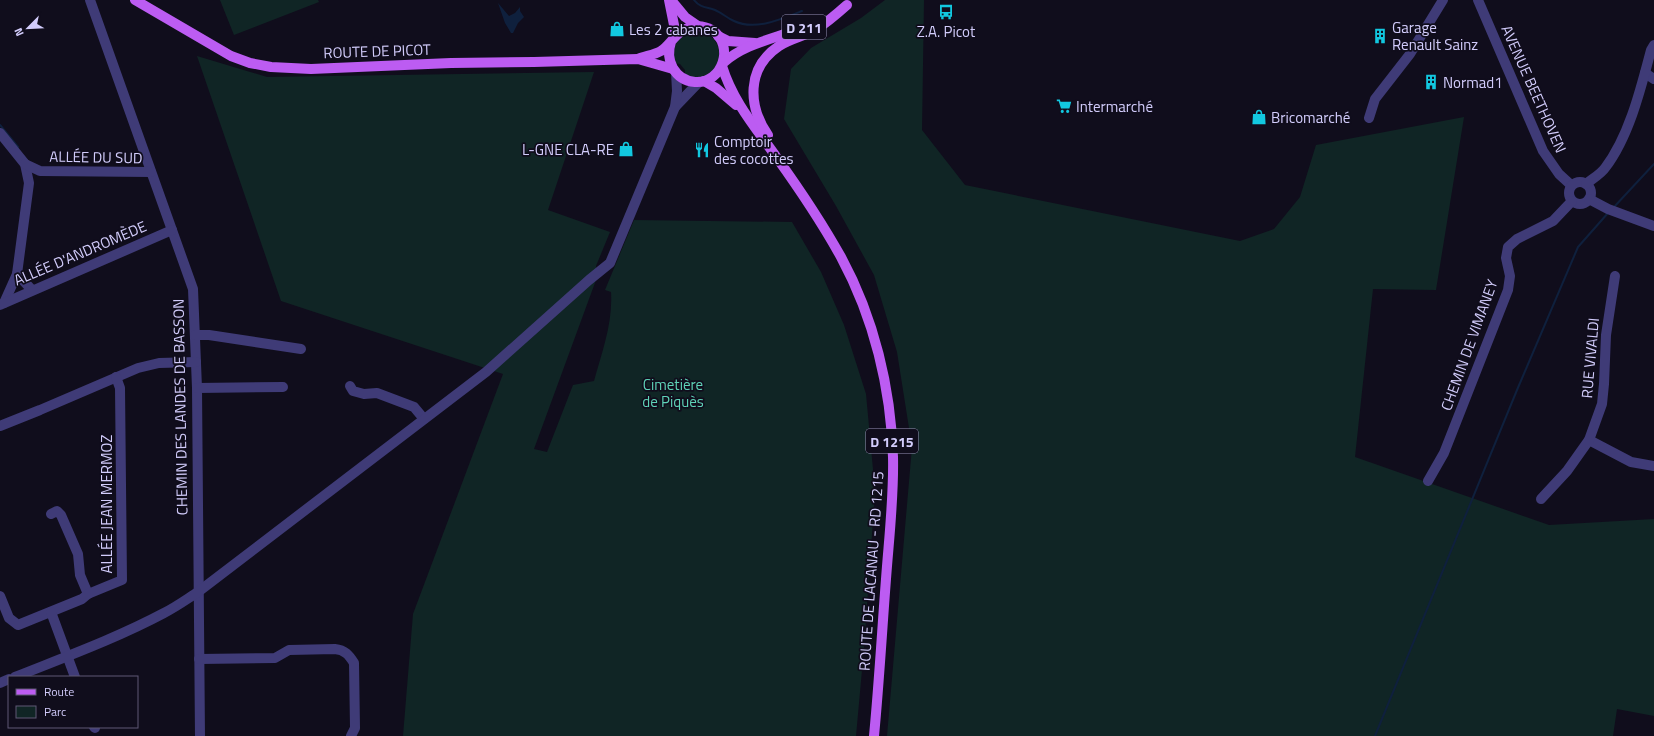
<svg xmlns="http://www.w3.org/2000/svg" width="1654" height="736" viewBox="0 0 1654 736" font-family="'Titillium Web',sans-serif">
	<rect width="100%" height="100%" fill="#100d1c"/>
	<g fill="#102525">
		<path d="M220,0H318L319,2L234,35Z"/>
		<path d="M885,0H924L922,130L965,185L1240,241L1274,229L1300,197L1316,145L1464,117L1436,290L1373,289L1355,457L1549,525L1654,519V716L1617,709L1613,736H887L912,447L897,352L874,275L836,206L784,119L791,69L811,48L861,18Z"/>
		<path d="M692,31C730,31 725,78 698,78C694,78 689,76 685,75V70L680,64L675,63C672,46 676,38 692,31Z"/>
		<path d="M197,56L267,77L594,72L548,210L610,232L596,266V280L534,449L547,452L573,385L594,381C602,352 613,323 611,292L605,290L634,220L792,222L821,272L844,325L866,394L875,491L864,648L856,736H403L413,614L503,374L281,301Z"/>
	</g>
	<path fill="#0f203d" d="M498,3L509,16L515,13L520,7V11L524,17L518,23L513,33H511L505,23Z"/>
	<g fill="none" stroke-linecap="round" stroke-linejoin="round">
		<g stroke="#0f203d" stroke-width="2">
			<path d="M694,0C700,8 707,7 715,10C722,13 727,18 734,21C755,31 782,19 802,11"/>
			<path d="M0,125L18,147"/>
			<path d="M1614,207L1654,164"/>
			<path d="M1375,736L1517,390L1578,247L1608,213"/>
		</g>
		<g stroke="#3f3b77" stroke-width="10">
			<path d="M90,0L193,289L197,388L200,736"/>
			<path d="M1478,0L1543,151L1559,174L1571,185"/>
			<path d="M1645,73L1654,79"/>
			<path d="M675,107L699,82"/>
			<path d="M1369,118L1375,99L1410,54L1443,0"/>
			<path d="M0,133L25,164L29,183L17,274L4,303"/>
			<path d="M25,164L40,171L151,172"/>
			<circle cx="1580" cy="193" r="11"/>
			<path d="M1586,184C1592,179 1601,174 1605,168C1629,137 1641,88 1651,50L1654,45"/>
			<path d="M1589,199L1608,209L1654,226"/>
			<path d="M17,274L32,290"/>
			<path d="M0,305L172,230"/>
			<path d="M195,335H209L301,349"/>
			<path d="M350,386L353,391L364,394L377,393L414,407L424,419"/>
			<path d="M197,388L283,387"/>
			<path d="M0,426L40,410L138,368L159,363L196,362"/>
			<path d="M1589,440L1631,462L1654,466"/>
			<path d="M1428,481L1444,453L1508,290L1510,276L1506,258L1508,247L1517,239L1553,221L1572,201"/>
			<path d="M1541,499L1567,471L1589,440L1602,404L1604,384L1606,335L1615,276"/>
			<path d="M51,514L57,511L61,515L78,554L80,575L88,594"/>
			<path d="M0,596L9,618L18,625L82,599L88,594L122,580L120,388L116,377"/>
			<path d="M51,612L75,677"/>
			<path d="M199,659L275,658L289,650L335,649C345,650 349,655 354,663L355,728L351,736"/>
			<path d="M15,677C65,657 117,638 164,613C176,607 187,599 198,592L486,372L589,280L610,263L675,107L677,91L676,72"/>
			<path d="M0,683L9,679"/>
			<path d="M94,727L95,728"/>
		</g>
		<g stroke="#bc5cf2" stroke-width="10">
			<path d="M135,0L231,56L250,63L271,67L311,69L451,63L534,62L638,59L673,69"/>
			<path d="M669,0L676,35"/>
			<path d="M671,0L685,17L698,26"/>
			<path d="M718,36L728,41L755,43"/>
			<path d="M638,59C645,56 654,55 661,51C667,47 671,41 676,36C685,26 700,23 712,30C735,45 723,84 695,82C674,80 665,60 671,42"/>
			<path d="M723,63C744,44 773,39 799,29"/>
			<path d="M722,66C733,102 756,128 777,158C800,190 822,223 841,257C874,318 891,388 893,457C894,497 889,538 886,579C882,631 879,684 874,736"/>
			<path d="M704,81L716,88L736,105"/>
			<path d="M768,135C748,106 746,68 779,46C791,38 806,36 818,28C828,22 838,13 847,5"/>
		</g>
	</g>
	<defs>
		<g id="bus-bare" transform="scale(1.2)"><path d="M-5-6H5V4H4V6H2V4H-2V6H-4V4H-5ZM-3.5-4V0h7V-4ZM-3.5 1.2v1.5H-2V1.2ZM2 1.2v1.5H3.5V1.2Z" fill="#12c8e0" stroke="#100d1c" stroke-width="2.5" paint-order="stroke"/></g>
		<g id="shop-bare" transform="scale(1.2)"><path d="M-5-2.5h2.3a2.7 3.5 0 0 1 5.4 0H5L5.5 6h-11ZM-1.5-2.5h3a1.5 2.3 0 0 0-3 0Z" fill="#12c8e0" stroke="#100d1c" stroke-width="2.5" paint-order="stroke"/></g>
		<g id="building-bare" transform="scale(1.2)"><path d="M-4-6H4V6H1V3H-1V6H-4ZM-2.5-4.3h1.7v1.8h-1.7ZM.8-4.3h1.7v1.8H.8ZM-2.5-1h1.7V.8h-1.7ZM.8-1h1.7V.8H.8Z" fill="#12c8e0" stroke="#100d1c" stroke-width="2.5" paint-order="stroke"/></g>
		<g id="supermarket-bare" transform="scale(1.2)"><path d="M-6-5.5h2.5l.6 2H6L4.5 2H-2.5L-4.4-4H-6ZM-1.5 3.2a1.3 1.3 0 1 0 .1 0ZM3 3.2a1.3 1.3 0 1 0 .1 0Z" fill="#12c8e0" stroke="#100d1c" stroke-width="2.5" paint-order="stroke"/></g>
		<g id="restaurant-bare" transform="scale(1.2)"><path d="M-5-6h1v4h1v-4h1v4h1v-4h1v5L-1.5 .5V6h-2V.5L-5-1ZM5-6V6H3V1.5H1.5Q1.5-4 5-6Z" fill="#12c8e0" stroke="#100d1c" stroke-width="2.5" paint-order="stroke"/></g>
	</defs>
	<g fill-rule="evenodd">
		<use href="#bus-bare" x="946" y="12"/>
		<use href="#shop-bare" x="617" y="29"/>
		<use href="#building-bare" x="1380" y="36"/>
		<use href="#building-bare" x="1431" y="82"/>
		<use href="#supermarket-bare" x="1064" y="106"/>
		<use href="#shop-bare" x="1259" y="117"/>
		<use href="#shop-bare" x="626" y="149"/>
		<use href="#restaurant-bare" x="702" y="150"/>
	</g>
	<g text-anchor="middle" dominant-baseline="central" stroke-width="3.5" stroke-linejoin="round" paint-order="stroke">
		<g fill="#100d1c" stroke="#9893b8" stroke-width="1">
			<rect x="782" y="15" width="44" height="24" rx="3"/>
			<rect x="866" y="429" width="52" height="24" rx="3"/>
		</g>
		<g font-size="14" font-weight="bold" fill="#d2ccfb">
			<text x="804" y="27">D 211</text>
			<text x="892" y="441">D 1215</text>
		</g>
		<g font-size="15" fill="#d2ccfb" stroke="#100d1c" text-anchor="start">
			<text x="1392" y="27">Garage<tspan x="1392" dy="17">Renault Sainz</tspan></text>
			<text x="629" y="29">Les 2 cabanes</text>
			<text x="946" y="31" text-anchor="middle">Z.A. Picot</text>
			<text x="1443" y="82">Normad1</text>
			<text x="1076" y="106">Intermarché</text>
			<text x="1271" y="117">Bricomarché</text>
			<text x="714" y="141">Comptoir<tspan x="714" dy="17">des cocottes</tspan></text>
			<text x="614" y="149" text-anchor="end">L-GNE CLA-RE</text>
		</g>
		<g font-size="15" fill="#d2ccfb" stroke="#100d1c">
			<text transform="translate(377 51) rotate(-2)">ROUTE DE PICOT</text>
			<text transform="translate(1534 89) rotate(66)">AVENUE BEETHOVEN</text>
			<text transform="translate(96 157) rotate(1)">ALLÉE DU SUD</text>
			<text transform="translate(80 253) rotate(-23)">ALLÉE D'ANDROMÈDE</text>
			<text transform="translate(1469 345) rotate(-70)">CHEMIN DE VIMANEY</text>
			<text transform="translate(1590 358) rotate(-85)">RUE VIVALDI</text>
			<text transform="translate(180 407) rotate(-91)">CHEMIN DES LANDES DE BASSON</text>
			<text transform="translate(106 504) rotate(-90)">ALLÉE JEAN MERMOZ</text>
			<text transform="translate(871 571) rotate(-86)">ROUTE DE LACANAU - RD 1215</text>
		</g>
		<g font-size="15" fill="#5fd3b8" stroke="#100d1c">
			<text x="673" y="384">Cimetière<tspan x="673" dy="17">de Piquès</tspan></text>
		</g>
	</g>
	<rect x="8" y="676" width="130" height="52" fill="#100d1c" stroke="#5e5975"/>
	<rect x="16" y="689" width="20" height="6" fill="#bc5cf2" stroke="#5e5975"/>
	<text x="44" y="696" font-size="12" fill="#d2ccfb">Route</text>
	<rect x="16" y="706" width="20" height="12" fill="#102525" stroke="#5e5975"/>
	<text x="44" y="716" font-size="12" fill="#d2ccfb">Parc</text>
	<g transform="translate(28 28) rotate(246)" stroke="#100d1c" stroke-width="3" paint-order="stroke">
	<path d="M0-3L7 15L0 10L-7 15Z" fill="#d2ccfb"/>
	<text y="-6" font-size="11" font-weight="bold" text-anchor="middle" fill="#d2ccfb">N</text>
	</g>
</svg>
